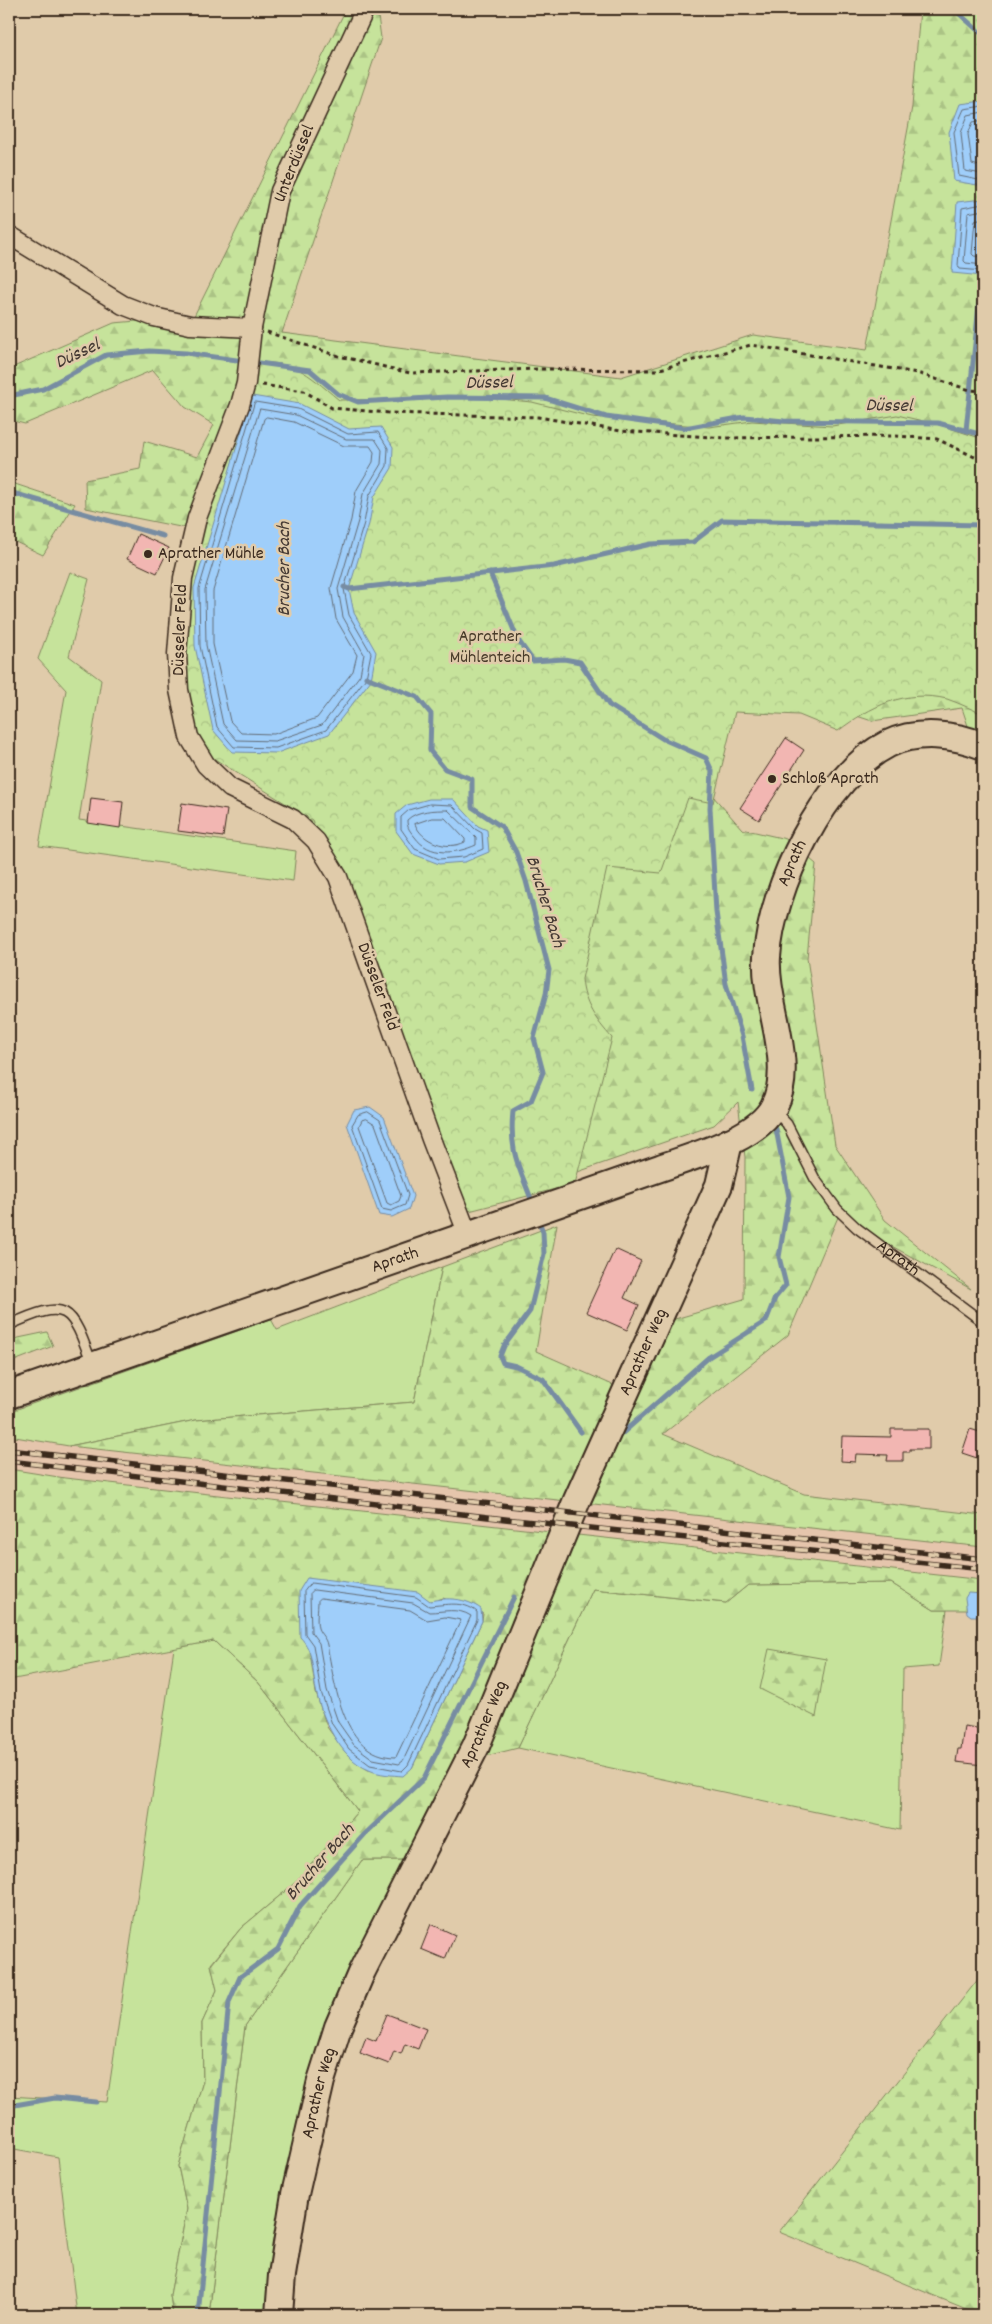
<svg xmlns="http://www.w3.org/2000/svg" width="992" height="2324" viewBox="0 0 992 2324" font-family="Dekko,sans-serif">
	<defs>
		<pattern id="forest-firs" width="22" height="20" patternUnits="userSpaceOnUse" patternTransform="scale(1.25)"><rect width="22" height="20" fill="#c6e39b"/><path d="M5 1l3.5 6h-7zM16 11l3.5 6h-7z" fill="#abc385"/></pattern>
		<pattern id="park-crowns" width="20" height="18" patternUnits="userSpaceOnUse" patternTransform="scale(1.25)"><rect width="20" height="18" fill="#c6e39b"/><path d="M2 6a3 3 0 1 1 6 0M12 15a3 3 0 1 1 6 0" fill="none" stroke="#abc385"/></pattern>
	</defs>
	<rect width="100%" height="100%" fill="#e0cbaa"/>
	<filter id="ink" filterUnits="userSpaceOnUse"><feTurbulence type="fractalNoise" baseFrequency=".02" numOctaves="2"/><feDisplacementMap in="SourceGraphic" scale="10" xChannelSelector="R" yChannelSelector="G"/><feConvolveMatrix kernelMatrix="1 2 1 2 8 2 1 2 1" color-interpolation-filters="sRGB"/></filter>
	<g filter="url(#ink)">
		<path fill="#e5c5ac" d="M9,1436L69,1446L983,1546V1580L65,1478L9,1469Z"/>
		<g fill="#c6e39b" stroke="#80865c">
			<path d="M70,572L89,579L69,656L101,680L79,820L296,851L293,881L39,846L66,690L38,659Z"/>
			<path d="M442,1267L414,1402L196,1420L69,1446L9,1436V1412L271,1319L277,1330Z"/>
			<path d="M891,1583L934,1610H947L939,1666L903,1669L900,1830L518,1748L593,1589L726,1603L748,1585Z"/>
			<path d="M214,1641L258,1682L358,1811L295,1883L241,1928L211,1964L217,1990L202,2023L203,2081L178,2166L187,2209L170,2295L173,2315H77L58,2157L9,2148V2096L107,2102L174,1648Z"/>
			<path d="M362,1860H403L366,1936L269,2315H209L245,2026Z"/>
		</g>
		<g fill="url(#forest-firs)" stroke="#80865c" fill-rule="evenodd">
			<path d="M346,9H377L381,38L282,333L621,377L753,335L867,350L912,107L920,9H983V771L962,708L872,721L763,685L674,752L742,829L786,839L816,864L807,958L835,1145L885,1220L971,1289L838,1217L788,1335L663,1434L804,1494L983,1515V1547L69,1446L196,1420L414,1402L442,1267L557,1224L536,1351L615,1386L675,1319L744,1299L745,1157L738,1102L714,1125L467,1210L349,877L303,820L232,752L200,531L86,508L85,480L140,469L144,441L197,457L214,425L185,407L153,370L25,424L9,420V369L114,323L194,316Z"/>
			<path d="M9,482L75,504L43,555L9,539Z"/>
			<path d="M47,1332L53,1346L9,1363V1340Z"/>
			<path d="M9,1469L65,1478L983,1580V1610H934L891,1583L748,1585L726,1603L593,1589L518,1748L486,1756L403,1915L402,1860H362L245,2026L209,2315H173L170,2295L187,2209L178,2166L203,2081L202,2023L217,1990L211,1965L241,1928L295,1883L358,1811L258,1682L214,1641L9,1680ZM443,1598L483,1614L482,1621L412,1768L368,1770L346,1753L327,1727L316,1693L309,1646Z"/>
			<path d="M769,1649L826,1659L816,1717L760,1689Z"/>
			<path d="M983,1973V2315H981L779,2232Z"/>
		</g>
		<path fill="url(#park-crowns)" stroke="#80865c" d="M249,362C298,362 303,370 339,400L490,398L532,402L592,417L709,427L752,421L832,426L897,415L940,425L983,439V714C971,709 959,703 947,699C905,689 871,706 838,731L799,715L735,712L713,803L688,798L661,873L607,868L582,979C584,1004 596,1020 612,1038L575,1184L469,1211L312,820L213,758L191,733L184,709L183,589Z"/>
		<g fill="#9fcefa" stroke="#778ca2">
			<path d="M983,101V186L954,181L949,132L960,104Z"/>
			<path d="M983,199V276L952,273L957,202Z"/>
			<path d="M252,396L300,404L349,429L381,427L393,447L392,468L374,497L369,524L349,589L354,613L376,652L371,680L329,734L277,753L232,752L213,730L195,646L194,588Z"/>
			<path d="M429,799H453L478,826L487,830L489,852L465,862L439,864L413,854L396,831V814L407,805Z"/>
			<path d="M370,1107L384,1117L413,1196L409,1209L392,1217L379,1215L347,1124L354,1110Z"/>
			<path d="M307,1578L418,1592L430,1601C447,1597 466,1598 481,1609L482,1621L412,1768L403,1776C392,1775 380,1775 369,1770C341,1759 321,1718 316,1690C312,1671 314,1651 300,1637L299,1591Z"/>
			<path d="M968,1593L983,1594V1616H971L967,1613L965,1598Z"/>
		</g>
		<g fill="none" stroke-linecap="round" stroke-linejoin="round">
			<g stroke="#636c76" stroke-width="1">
				<path d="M983,106L964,109L954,132L959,176L983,181"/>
				<path d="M983,112L968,115L961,133L965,171L983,174"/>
				<path d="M983,120L973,122L968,134L972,164L983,167"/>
				<path d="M983,204L962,208L958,266L960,269L983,271"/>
				<path d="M983,210L968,213L964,261L966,263L983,265"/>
				<path d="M983,218L975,220L972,254L974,256L983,257"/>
				<path d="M255,402L298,409L348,434L378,432L388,448L387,466L369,496L364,523L344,589L349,615L371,653L366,678L326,730L276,748L234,747L217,727L200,646L199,589Z"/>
				<path d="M260,409L296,415L346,439H375L382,450L381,464L363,494L358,521L338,589L343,617L364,654L360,675L322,725L275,741L237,740L223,724L206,645L205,590Z"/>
				<path d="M267,417L294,422L344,446H370L374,452L373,462L356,491L351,520L331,588L336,619L357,655L353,671L317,718L274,734L241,733L230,721L213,644V591L264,419Z"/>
				<path d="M430,804L452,805L475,829L482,833L483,849L464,857L439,859L415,849L401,829V817L409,810Z"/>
				<path d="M448,810L476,837V845C456,854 429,857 415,837C410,831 407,828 407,820C417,810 435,810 448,810Z"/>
				<path d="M432,818H445L465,839V842C447,851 422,842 415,824Z"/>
				<path d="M368,1112L380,1120L408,1195L405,1205L391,1211L382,1209L352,1125L358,1115Z"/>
				<path d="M367,1119L375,1124L401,1196L399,1201L391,1205L387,1203L359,1126L362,1120Z"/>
				<path d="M311,1583L416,1597L429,1606C445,1605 463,1600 477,1612V1620L408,1765L402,1771L370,1765L349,1749L332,1724L321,1692L313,1645L305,1634L304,1592Z"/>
				<path d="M314,1590L413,1603L429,1612C444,1612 457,1607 471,1616L403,1761L399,1764L373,1759L354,1745L338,1722L327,1690L319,1643L311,1632L310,1594Z"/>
				<path d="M321,1598L410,1610L427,1620L445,1617L461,1620L396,1757C342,1757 335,1683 327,1645C326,1638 320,1634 318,1628C316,1620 318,1609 318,1601Z"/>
			</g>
			<g stroke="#778ca2" stroke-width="5">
				<path d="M954,9L983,35"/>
				<path d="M9,396L43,389L106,355L149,351L186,353L310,370L338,394L358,402L447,397L545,398L606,417L685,428L744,417L784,421L938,423L983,435"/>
				<path d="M966,430L983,267"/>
				<path d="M9,492L163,536"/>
				<path d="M490,573L518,640L533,661L564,659L580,662L609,705L663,739L706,758L712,771L710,808L716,912L726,984L742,1036L752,1090"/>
				<path d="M344,587L349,589L554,566L651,544L693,542L722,520L983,525"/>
				<path d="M366,677L417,697L431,714L430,751L445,769L472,779V807L502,827L516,852L526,881L549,970L546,994L534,1038L543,1072L531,1101L513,1111C509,1153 519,1166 533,1204"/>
				<path d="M538,1219L543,1232L544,1254L530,1311L504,1346L500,1356L503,1363L516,1366L543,1379L581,1432"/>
				<path d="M618,1437L709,1357L766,1321L775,1298L786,1285L779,1257L789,1197L776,1129"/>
				<path d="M9,2106L55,2098L96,2102"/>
				<path d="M198,2315L229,2002L240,1977L278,1949L300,1906L364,1835L424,1778L514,1597"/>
			</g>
		</g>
		<g fill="#f2b6b2" stroke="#3b2a1e">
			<path d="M138,534L169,548L157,573L127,559Z"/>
			<path d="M786,738L804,750L759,820L740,808Z"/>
			<path d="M91,798L123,802L120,828L88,823Z"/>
			<path d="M182,803L227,810L223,837L178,831Z"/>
			<path d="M615,1249L641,1261L624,1298L639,1305L627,1330L586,1312Z"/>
			<path d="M891,1429H929V1449H910V1452H903V1461H887L888,1455L856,1454L855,1462L841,1461L842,1436L891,1437Z"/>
			<path d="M970,1429L983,1433V1460L962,1453Z"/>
			<path d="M964,1726L983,1729V1765L956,1762L958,1749H961Z"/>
			<path d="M431,1924L455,1935L445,1959L421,1949Z"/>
			<path d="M387,2014L426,2029L418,2049L405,2044L401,2054L394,2051L389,2064L360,2053L366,2037L376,2041Z"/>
		</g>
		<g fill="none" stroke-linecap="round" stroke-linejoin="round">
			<g stroke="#3b2a1e" stroke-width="12">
				<g id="lane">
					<path id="s1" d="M773,1109L787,1124L815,1179L837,1209L857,1228L983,1322"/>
					<path d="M9,1325C68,1298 71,1306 92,1364"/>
				</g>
			</g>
			<g stroke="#3b2a1e" stroke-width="21">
				<g id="street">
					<path d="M365,9L280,191L252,328L246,383L240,405L197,518L183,578L177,654L179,690L189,737L206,765L230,788L293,819L316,841L338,877L431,1139L468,1235"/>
					<path d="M9,235L123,305L154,317L190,325L252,328"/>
				</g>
			</g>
			<g stroke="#3b2a1e" stroke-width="30">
				<g id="secondary">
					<path id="s2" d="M9,1395L660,1168C693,1156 758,1139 774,1106C796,1063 764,1004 767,957C771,889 824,776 888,744C917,730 954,734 983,746"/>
					<path id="s3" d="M279,2315L282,2275L295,2194L321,2081L338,2027L362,1971L476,1746L577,1500L719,1185L729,1142"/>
				</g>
			</g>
			<g stroke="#3b2a1e" stroke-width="3" stroke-dasharray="4 4" stroke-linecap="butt">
				<path d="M267,332L335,355L410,373L541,369L656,370L751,345L917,373L970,390L983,391"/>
				<path d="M262,385L304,391L332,408L389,413L538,417L621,431L725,438L895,436L937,439L983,461"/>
			</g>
			<use href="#lane" stroke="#e0cbaa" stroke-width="9"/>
			<use href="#street" stroke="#e0cbaa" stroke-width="18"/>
			<use href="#secondary" stroke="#e0cbaa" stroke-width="26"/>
			<g stroke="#3b2a1e" stroke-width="5.5">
				<g id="rail">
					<path d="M9,1450L983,1559"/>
					<path d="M9,1461L505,1519L983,1569"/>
				</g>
			</g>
			<use href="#rail" stroke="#e0cbaa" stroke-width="4" stroke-dasharray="11" stroke-linecap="butt"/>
		</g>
	</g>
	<g fill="#3b2a1e" stroke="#e0cbaa" stroke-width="2">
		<circle cx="148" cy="554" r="5"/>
		<circle cx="772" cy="779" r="5"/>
	</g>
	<g text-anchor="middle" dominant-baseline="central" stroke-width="5" stroke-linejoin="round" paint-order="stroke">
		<g font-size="18" fill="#3b2a1e" stroke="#e0cbaa">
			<text transform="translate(295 164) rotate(-68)">Unterdüssel</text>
			<text transform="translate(181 630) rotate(-88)">Düsseler Feld</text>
			<text stroke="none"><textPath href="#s2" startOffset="1071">Aprath</textPath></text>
			<text transform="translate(377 987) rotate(70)">Düsseler Feld</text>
			<text stroke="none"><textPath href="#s1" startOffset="198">Aprath</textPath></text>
			<text stroke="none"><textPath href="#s2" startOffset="409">Aprath</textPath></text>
			<text stroke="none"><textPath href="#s3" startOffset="1036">Aprather Weg</textPath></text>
			<text stroke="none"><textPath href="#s3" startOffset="631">Aprather Weg</textPath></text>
			<text stroke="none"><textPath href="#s3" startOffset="226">Aprather Weg</textPath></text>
		</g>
		<g font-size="18" fill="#3b2a1e" stroke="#e0cbaa" text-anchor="start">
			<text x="158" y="554">Aprather Mühle</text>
			<text x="782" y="779">Schloß Aprath</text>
		</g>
		<g font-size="18" fill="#493c2a" stroke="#e0cbaa">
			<text x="490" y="637">Aprather<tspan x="490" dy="21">Mühlenteich</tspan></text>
		</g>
		<g font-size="19" font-style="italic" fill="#453a34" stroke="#e0cbaa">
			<text transform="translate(78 355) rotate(-25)">Düssel</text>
			<text transform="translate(489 384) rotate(-1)">Düssel</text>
			<text transform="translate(889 407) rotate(1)">Düssel</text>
			<text transform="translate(285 569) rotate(-90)">Brucher Bach</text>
			<text transform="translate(544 902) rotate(73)">Brucher Bach</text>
			<text transform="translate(321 1863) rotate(-49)">Brucher Bach</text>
		</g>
	</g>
	<rect width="992" height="2324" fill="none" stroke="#e0cbaa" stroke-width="30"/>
	<rect x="15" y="15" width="962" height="2294" fill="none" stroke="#3b2a1e" stroke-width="2" filter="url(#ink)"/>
</svg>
